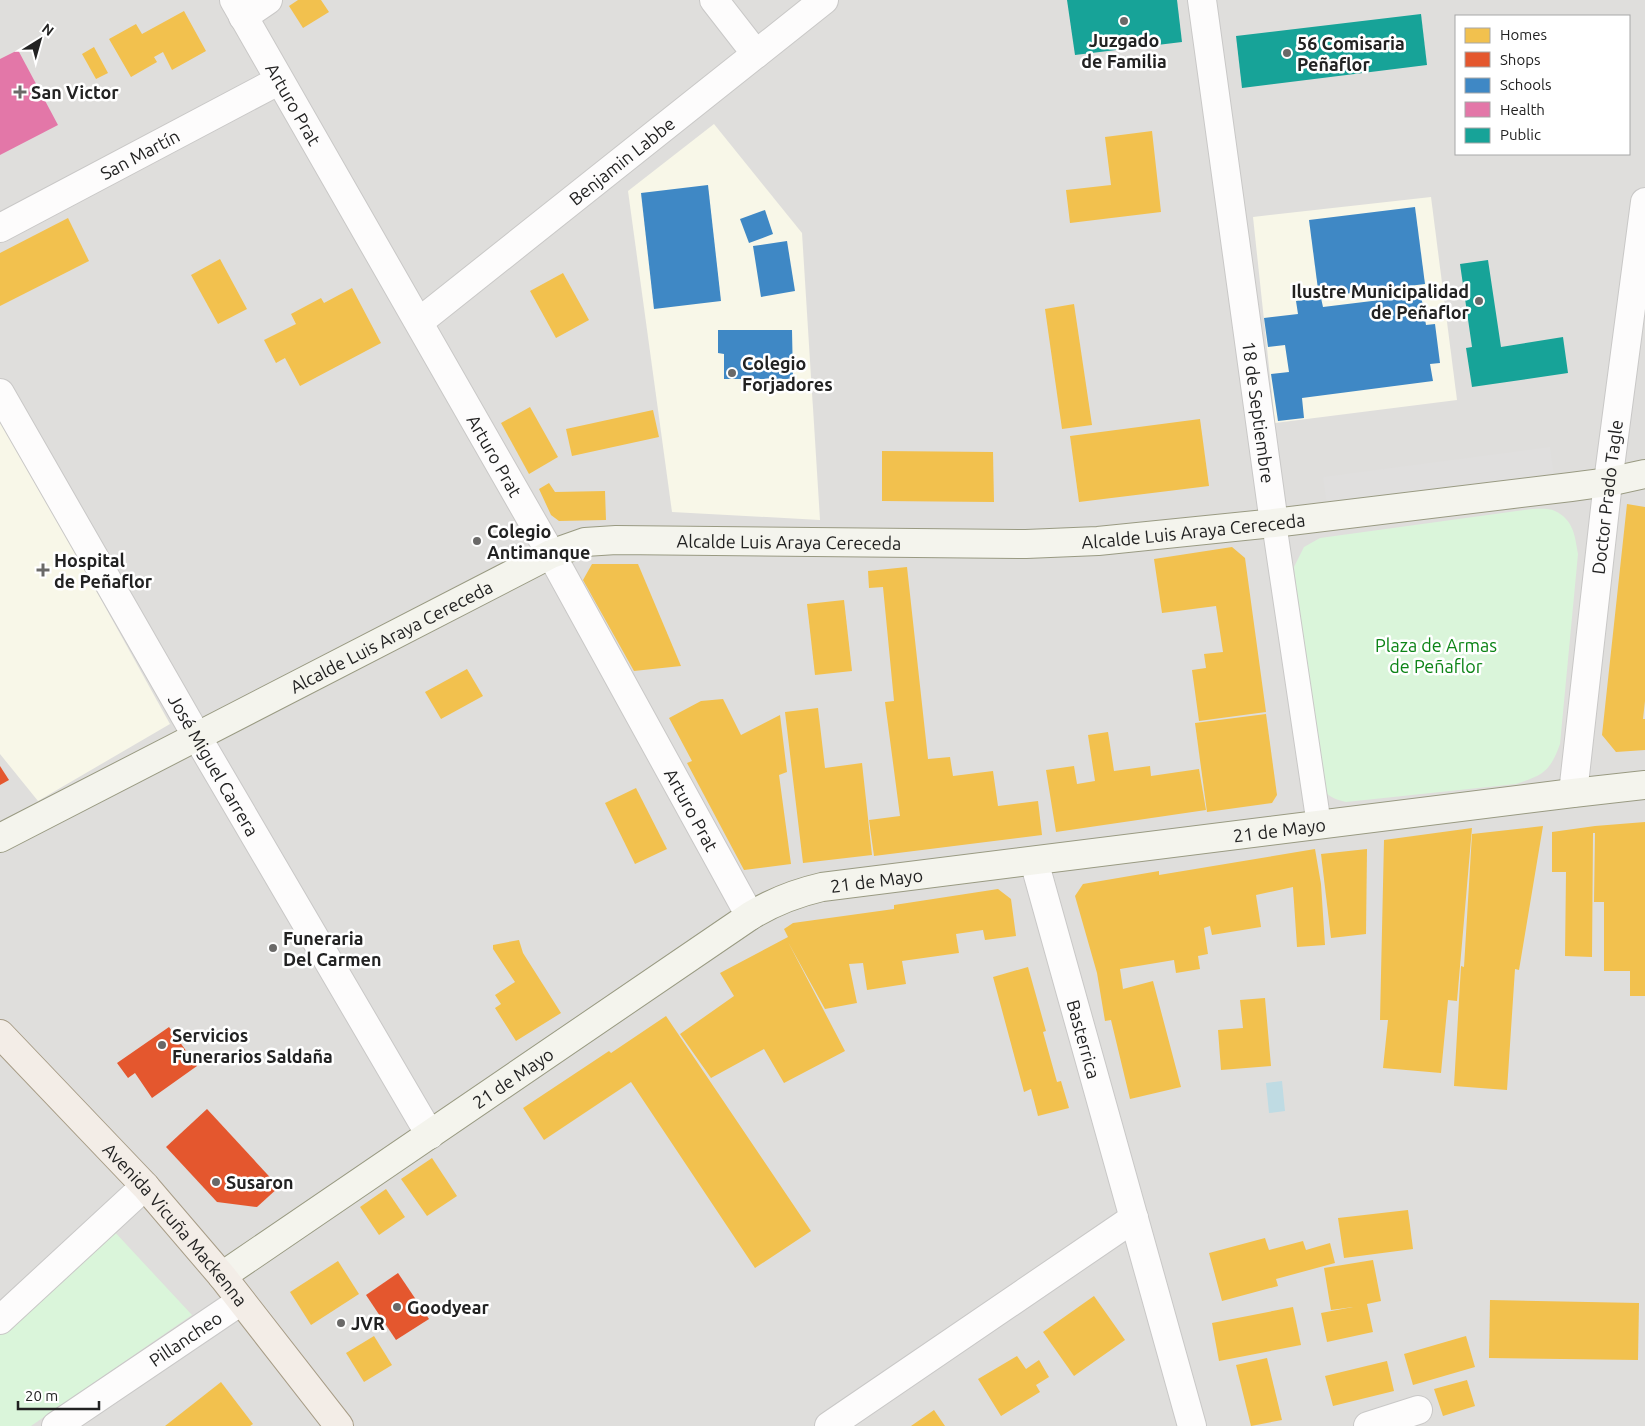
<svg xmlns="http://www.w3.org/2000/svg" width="1645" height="1426" viewBox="0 0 1645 1426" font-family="Ubuntu,sans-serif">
	<rect width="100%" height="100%" fill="#f0eeeb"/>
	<path fill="#dfdedc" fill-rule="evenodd" d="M0,0H1645V1426H0ZM1456,16H1629V154H1456Z"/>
	<g fill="#f8f7e8">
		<path d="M714,124L802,233L820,520L672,512L628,191Z"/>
		<path d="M1431,197L1457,400L1275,423L1253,217Z"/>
		<path d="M0,417L170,724L38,801L0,754Z"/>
	</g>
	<g fill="#daf5da">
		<path d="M1532,509C1539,509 1549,508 1555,511C1574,520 1575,537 1578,554L1560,744C1550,772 1543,775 1516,784L1346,802C1324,797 1324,791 1316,771L1294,567L1304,547L1320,538Z"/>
		<path d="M112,1229L192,1315L31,1426H0V1332Z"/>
	</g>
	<path fill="#e0dfde" d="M1550,447L1554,476L1327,506L1323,477Z"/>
	<path fill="#bfdbe3" d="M1282,1081L1285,1111L1269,1113L1266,1083Z"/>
	<g fill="#f2c14e">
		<path d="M298,0H321L329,12L303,28L289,6Z"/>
		<path d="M184,11L206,51L172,70L163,52L154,57L157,62L131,77L109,39L136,24L142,34Z"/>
		<path d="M94,47L108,73L96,79L82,54Z"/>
		<path d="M1152,131L1161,212L1070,223L1066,190L1111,185L1105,137Z"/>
		<path d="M68,218L89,261L0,306V253Z"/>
		<path d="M220,259L247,309L218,324L191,275Z"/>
		<path d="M563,273L589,320L556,338L530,291Z"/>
		<path d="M352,288L381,343L300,386L285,358L276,363L264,340L296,324L291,314L321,298L324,303Z"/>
		<path d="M1074,304L1092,425L1062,429L1045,309Z"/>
		<path d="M530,407L558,457L529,474L501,423Z"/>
		<path d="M653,410L659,437L572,456L566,429Z"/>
		<path d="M1200,419L1209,486L1079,502L1070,436Z"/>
		<path d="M882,451L993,452L994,502L882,501Z"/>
		<path d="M549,483L555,492L605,491L606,520L559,521L551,515L539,489Z"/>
		<path d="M1627,504L1645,507V701L1643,719H1645V750L1616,752L1602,735Z"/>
		<path d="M1232,547L1245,558L1266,712L1199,721L1192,670L1206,668L1204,654L1223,652L1216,606L1162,613L1154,559Z"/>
		<path d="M592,564H638L681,666L634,671L583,580Z"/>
		<path d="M907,567L928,759L950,757L953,776L993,771L998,806L1038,801L1042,835L874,856L869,820L900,816L885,702L894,701L883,587L869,588L868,571Z"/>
		<path d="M844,600L852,671L815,675L807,604Z"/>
		<path d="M467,669L483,696L441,719L425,692Z"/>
		<path d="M723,699L741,735L780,715L787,772L779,775L791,864L744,870L687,763L692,761L669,718L701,701Z"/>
		<path d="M818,708L825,768L862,763L872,855L803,863L785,712Z"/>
		<path d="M1266,714L1277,795L1272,803L1207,812L1195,723Z"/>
		<path d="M1108,732L1114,771L1150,766L1151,776L1199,769L1206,810L1056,832L1046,770L1074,766L1077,784L1095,781L1088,735Z"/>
		<path d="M636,788L667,849L635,864L605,803Z"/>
		<path d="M1645,822V996H1630V971H1604V902H1594L1595,833H1593L1592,957L1565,956L1566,872H1552V832L1595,826Z"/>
		<path d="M1543,826L1519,970L1515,969L1507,1090L1454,1086L1461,966L1464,967L1472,834Z"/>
		<path d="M1472,828L1457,1001L1448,1000L1441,1073L1383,1068L1388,1020H1380L1384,840Z"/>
		<path d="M1315,849L1321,884L1325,945L1297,947L1293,887L1256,895L1261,927L1212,935L1210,926L1204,928L1208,954L1198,956L1200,969L1176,973L1174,960L1120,969L1123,989L1153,981L1181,1087L1130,1099L1111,1020L1105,1021L1097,973L1075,896L1083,884L1159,871V875Z"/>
		<path d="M1367,849L1366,934L1331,938L1321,854Z"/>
		<path d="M998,889L1011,899L1016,936L985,940L983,930L956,934L959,953L902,961L906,984L867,990L863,963L849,964L857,1003L825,1009L788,942L845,1051L784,1083L764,1049L711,1078L680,1034L734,996L720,973L788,937L784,929L793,923L894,909V905Z"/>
		<path d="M519,940L523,953L561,1013L516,1041L495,1008L501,1004L495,995L515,982L493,949V945Z"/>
		<path d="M1028,967L1046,1031L1043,1032L1057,1082L1061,1081L1069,1108L1038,1116L1031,1089L1024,1092L993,977Z"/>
		<path d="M1265,998L1271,1066L1221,1070L1218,1030L1243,1028L1240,1000Z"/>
		<path d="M666,1016L811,1231L755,1268L631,1082L544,1140L523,1108L609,1051L611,1053Z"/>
		<path d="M432,1158L457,1196L427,1216L401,1179Z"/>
		<path d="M386,1189L405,1217L379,1235L360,1207Z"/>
		<path d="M1408,1210L1413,1249L1344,1258L1338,1218Z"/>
		<path d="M1265,1238L1269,1250L1303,1241L1306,1250L1330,1243L1335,1263L1276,1279L1278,1286L1222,1301L1209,1253Z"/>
		<path d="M1373,1260L1381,1301L1367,1304L1373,1332L1327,1342L1321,1313L1353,1307L1331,1310L1324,1268Z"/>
		<path d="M338,1261L359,1294L311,1325L290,1292Z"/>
		<path d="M1094,1296L1125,1340L1074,1376L1043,1332Z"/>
		<path d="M1490,1300L1639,1303L1638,1360L1489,1358Z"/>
		<path d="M1293,1307L1301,1345L1219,1361L1212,1323Z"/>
		<path d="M374,1336L392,1365L364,1382L346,1353Z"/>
		<path d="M1466,1336L1475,1367L1413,1385L1404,1354Z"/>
		<path d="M1017,1356L1026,1369L1039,1360L1049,1377L1036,1385L1040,1392L1001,1416L978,1379Z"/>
		<path d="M1267,1358L1282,1420L1251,1426L1236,1365Z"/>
		<path d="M1387,1361L1394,1391L1333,1406L1325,1376Z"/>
		<path d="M1467,1380L1475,1406L1443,1416L1434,1389Z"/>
		<path d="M221,1382L253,1424L250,1426H165Z"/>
		<path d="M934,1410L945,1426H911Z"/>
	</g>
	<g fill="#e4572e">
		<path d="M0,766L9,780L0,785Z"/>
		<path d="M169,1027L197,1066L152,1098L135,1073L128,1078L117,1063Z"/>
		<path d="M207,1109L279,1187L257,1207L217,1202L166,1147Z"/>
		<path d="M398,1273L429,1319L396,1340L366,1295Z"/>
	</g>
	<g fill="#3f88c5">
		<path d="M708,185L721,301L654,309L641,193Z"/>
		<path d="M1415,207L1425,284L1319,297L1309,220Z"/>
		<path d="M765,210L773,234L749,243L740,219Z"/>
		<path d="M787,241L795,291L761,297L753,246Z"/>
		<path d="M1421,295L1426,325L1435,324L1440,363L1430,364L1433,381L1302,398L1304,418L1278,421L1271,374L1289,372L1285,345L1268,347L1264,318L1298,314L1296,301L1321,298L1323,307Z"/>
		<path d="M718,330H792L793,379H724V354L718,353Z"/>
	</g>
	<path fill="#e377a8" d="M18,50L58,125L0,155V59Z"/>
	<g fill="#17a398">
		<path d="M1067,0H1177L1182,42L1075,55Z"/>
		<path d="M1421,14L1427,65L1242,88L1236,36Z"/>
		<path d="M1488,260L1501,347L1563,337L1568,373L1472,387L1466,348L1472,347L1460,264Z"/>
	</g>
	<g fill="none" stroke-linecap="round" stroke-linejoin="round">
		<g stroke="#c9c8c7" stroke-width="26">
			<path id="pedestrian" d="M1274,523L1319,825"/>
		</g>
		<g stroke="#c9c8c7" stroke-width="30">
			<g id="minor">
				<path id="s1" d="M234,0L551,554L750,916"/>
				<path d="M714,0L756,54"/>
				<path id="s2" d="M1202,0L1274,523"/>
				<path d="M243,17L268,0"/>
				<path id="s3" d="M0,228L278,81"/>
				<path id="s4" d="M419,322L824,0"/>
				<path id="s5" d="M0,393L196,735L430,1135"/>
				<path id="s6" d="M1573,793L1608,482L1645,202"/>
				<path id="s7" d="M1034,861L1192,1426"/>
				<path d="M0,1320L145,1186"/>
				<path id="s8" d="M56,1426L241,1301"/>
				<path d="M829,1426L1134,1218"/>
				<path d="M1368,1426L1418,1410"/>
			</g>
		</g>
		<g stroke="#999a82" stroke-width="30">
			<g id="secondary">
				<path id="s9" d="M0,838L551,554L585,542L616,540L1026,544L1098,541L1274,523L1571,487L1608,482L1645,474"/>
				<path id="s10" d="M222,1276L750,916C773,902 796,893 822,887L1573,793L1645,785"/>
			</g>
		</g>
		<g stroke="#a79c86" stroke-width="30">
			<g id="primary">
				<path id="s11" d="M0,1034L145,1186L222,1276L339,1426"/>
			</g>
		</g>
		<use href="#pedestrian" stroke="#fdfcfc" stroke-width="24"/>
		<use href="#minor" stroke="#fdfcfc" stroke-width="28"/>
		<use href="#secondary" stroke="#f4f4ed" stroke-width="28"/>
		<use href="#primary" stroke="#f3ede7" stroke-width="28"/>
	</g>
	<g fill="#6a6968" stroke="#fff" stroke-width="2">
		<circle cx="1124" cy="21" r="5"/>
		<circle cx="1287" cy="53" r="5"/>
		<path d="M17.5 84.5h5v5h5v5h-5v5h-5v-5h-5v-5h5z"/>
		<circle cx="1479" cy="301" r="5"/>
		<circle cx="732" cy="373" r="5"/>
		<circle cx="477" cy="541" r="5"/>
		<path d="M40.5 562.5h5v5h5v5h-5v5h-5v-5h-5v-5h5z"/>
		<circle cx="273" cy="948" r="5"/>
		<circle cx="162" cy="1045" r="5"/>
		<circle cx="216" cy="1182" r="5"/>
		<circle cx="397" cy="1307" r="5"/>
		<circle cx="341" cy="1323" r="5"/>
	</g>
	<g text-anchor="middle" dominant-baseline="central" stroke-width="5" stroke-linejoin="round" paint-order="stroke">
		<g font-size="18" font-weight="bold" fill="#222" stroke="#fff" text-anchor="start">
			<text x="1124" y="40" text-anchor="middle">Juzgado<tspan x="1124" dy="21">de Familia</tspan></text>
			<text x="1297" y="43">56 Comisaria<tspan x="1297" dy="21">Peñaflor</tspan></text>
			<text x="31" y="92">San Victor</text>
			<text x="1469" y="291" text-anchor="end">Ilustre Municipalidad<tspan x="1469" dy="21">de Peñaflor</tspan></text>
			<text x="742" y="363">Colegio<tspan x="742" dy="21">Forjadores</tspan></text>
			<text x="487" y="531">Colegio<tspan x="487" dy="21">Antimanque</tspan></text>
			<text x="54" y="560">Hospital<tspan x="54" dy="21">de Peñaflor</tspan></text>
			<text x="283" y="938">Funeraria<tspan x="283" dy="21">Del Carmen</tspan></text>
			<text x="172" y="1035">Servicios<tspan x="172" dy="21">Funerarios Saldaña</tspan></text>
			<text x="226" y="1182">Susaron</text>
			<text x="407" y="1307">Goodyear</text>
			<text x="351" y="1323">JVR</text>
		</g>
		<g font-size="18" fill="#222" stroke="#fff">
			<text stroke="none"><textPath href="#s1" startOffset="120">Arturo Prat</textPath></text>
			<text stroke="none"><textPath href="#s3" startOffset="158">San Martín</textPath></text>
			<text stroke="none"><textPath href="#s4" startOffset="259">Benjamin Labbe</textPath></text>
			<text stroke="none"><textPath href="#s2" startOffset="416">18 de Septiembre</textPath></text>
			<text stroke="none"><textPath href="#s1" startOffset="525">Arturo Prat</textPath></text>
			<text stroke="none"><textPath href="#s6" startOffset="298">Doctor Prado Tagle</textPath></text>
			<text stroke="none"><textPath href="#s9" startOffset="1265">Alcalde Luis Araya Cereceda</textPath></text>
			<text stroke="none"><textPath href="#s9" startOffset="860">Alcalde Luis Araya Cereceda</textPath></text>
			<text stroke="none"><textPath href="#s9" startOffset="440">Alcalde Luis Araya Cereceda</textPath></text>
			<text stroke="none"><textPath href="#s5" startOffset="429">José Miguel Carrera</textPath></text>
			<text stroke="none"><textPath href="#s1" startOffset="930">Arturo Prat</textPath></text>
			<text stroke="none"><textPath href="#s10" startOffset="1178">21 de Mayo</textPath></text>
			<text stroke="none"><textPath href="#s10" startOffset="772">21 de Mayo</textPath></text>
			<text stroke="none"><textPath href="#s7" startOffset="185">Basterrica</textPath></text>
			<text stroke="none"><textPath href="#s10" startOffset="352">21 de Mayo</textPath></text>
			<text stroke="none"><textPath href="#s11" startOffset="259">Avenida Vicuña Mackenna</textPath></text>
			<text stroke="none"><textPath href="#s8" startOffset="156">Pillancheo</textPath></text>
		</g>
		<g font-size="18" fill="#0c8416" stroke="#fff">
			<text x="1436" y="645">Plaza de Armas<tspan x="1436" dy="21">de Peñaflor</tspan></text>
		</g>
	</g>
	<rect x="1455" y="15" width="175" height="140" fill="#ffffff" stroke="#a7a7a7"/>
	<rect x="1465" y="28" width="25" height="15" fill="#f2c14e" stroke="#a7a7a7"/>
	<text x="1500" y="40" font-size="15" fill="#222222">Homes</text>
	<rect x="1465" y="52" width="25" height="15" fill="#e4572e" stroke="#a7a7a7"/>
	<text x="1500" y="65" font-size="15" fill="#222222">Shops</text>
	<rect x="1465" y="78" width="25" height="15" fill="#3f88c5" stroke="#a7a7a7"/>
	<text x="1500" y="90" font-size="15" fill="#222222">Schools</text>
	<rect x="1465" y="102" width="25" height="15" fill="#e377a8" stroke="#a7a7a7"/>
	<text x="1500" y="115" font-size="15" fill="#222222">Health</text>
	<rect x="1465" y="128" width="25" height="15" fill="#17a398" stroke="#a7a7a7"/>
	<text x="1500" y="140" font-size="15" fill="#222222">Public</text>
	<g transform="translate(40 40) rotate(37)" stroke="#ffffff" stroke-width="4" paint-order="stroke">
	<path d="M0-4L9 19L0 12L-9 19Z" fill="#222222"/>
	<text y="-8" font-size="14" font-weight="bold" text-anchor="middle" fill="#222222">N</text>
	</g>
	<path d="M18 1401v8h81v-8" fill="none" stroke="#222222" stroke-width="2.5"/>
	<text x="25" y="1401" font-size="15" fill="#222222" stroke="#ffffff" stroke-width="4" paint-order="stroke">20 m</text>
</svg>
